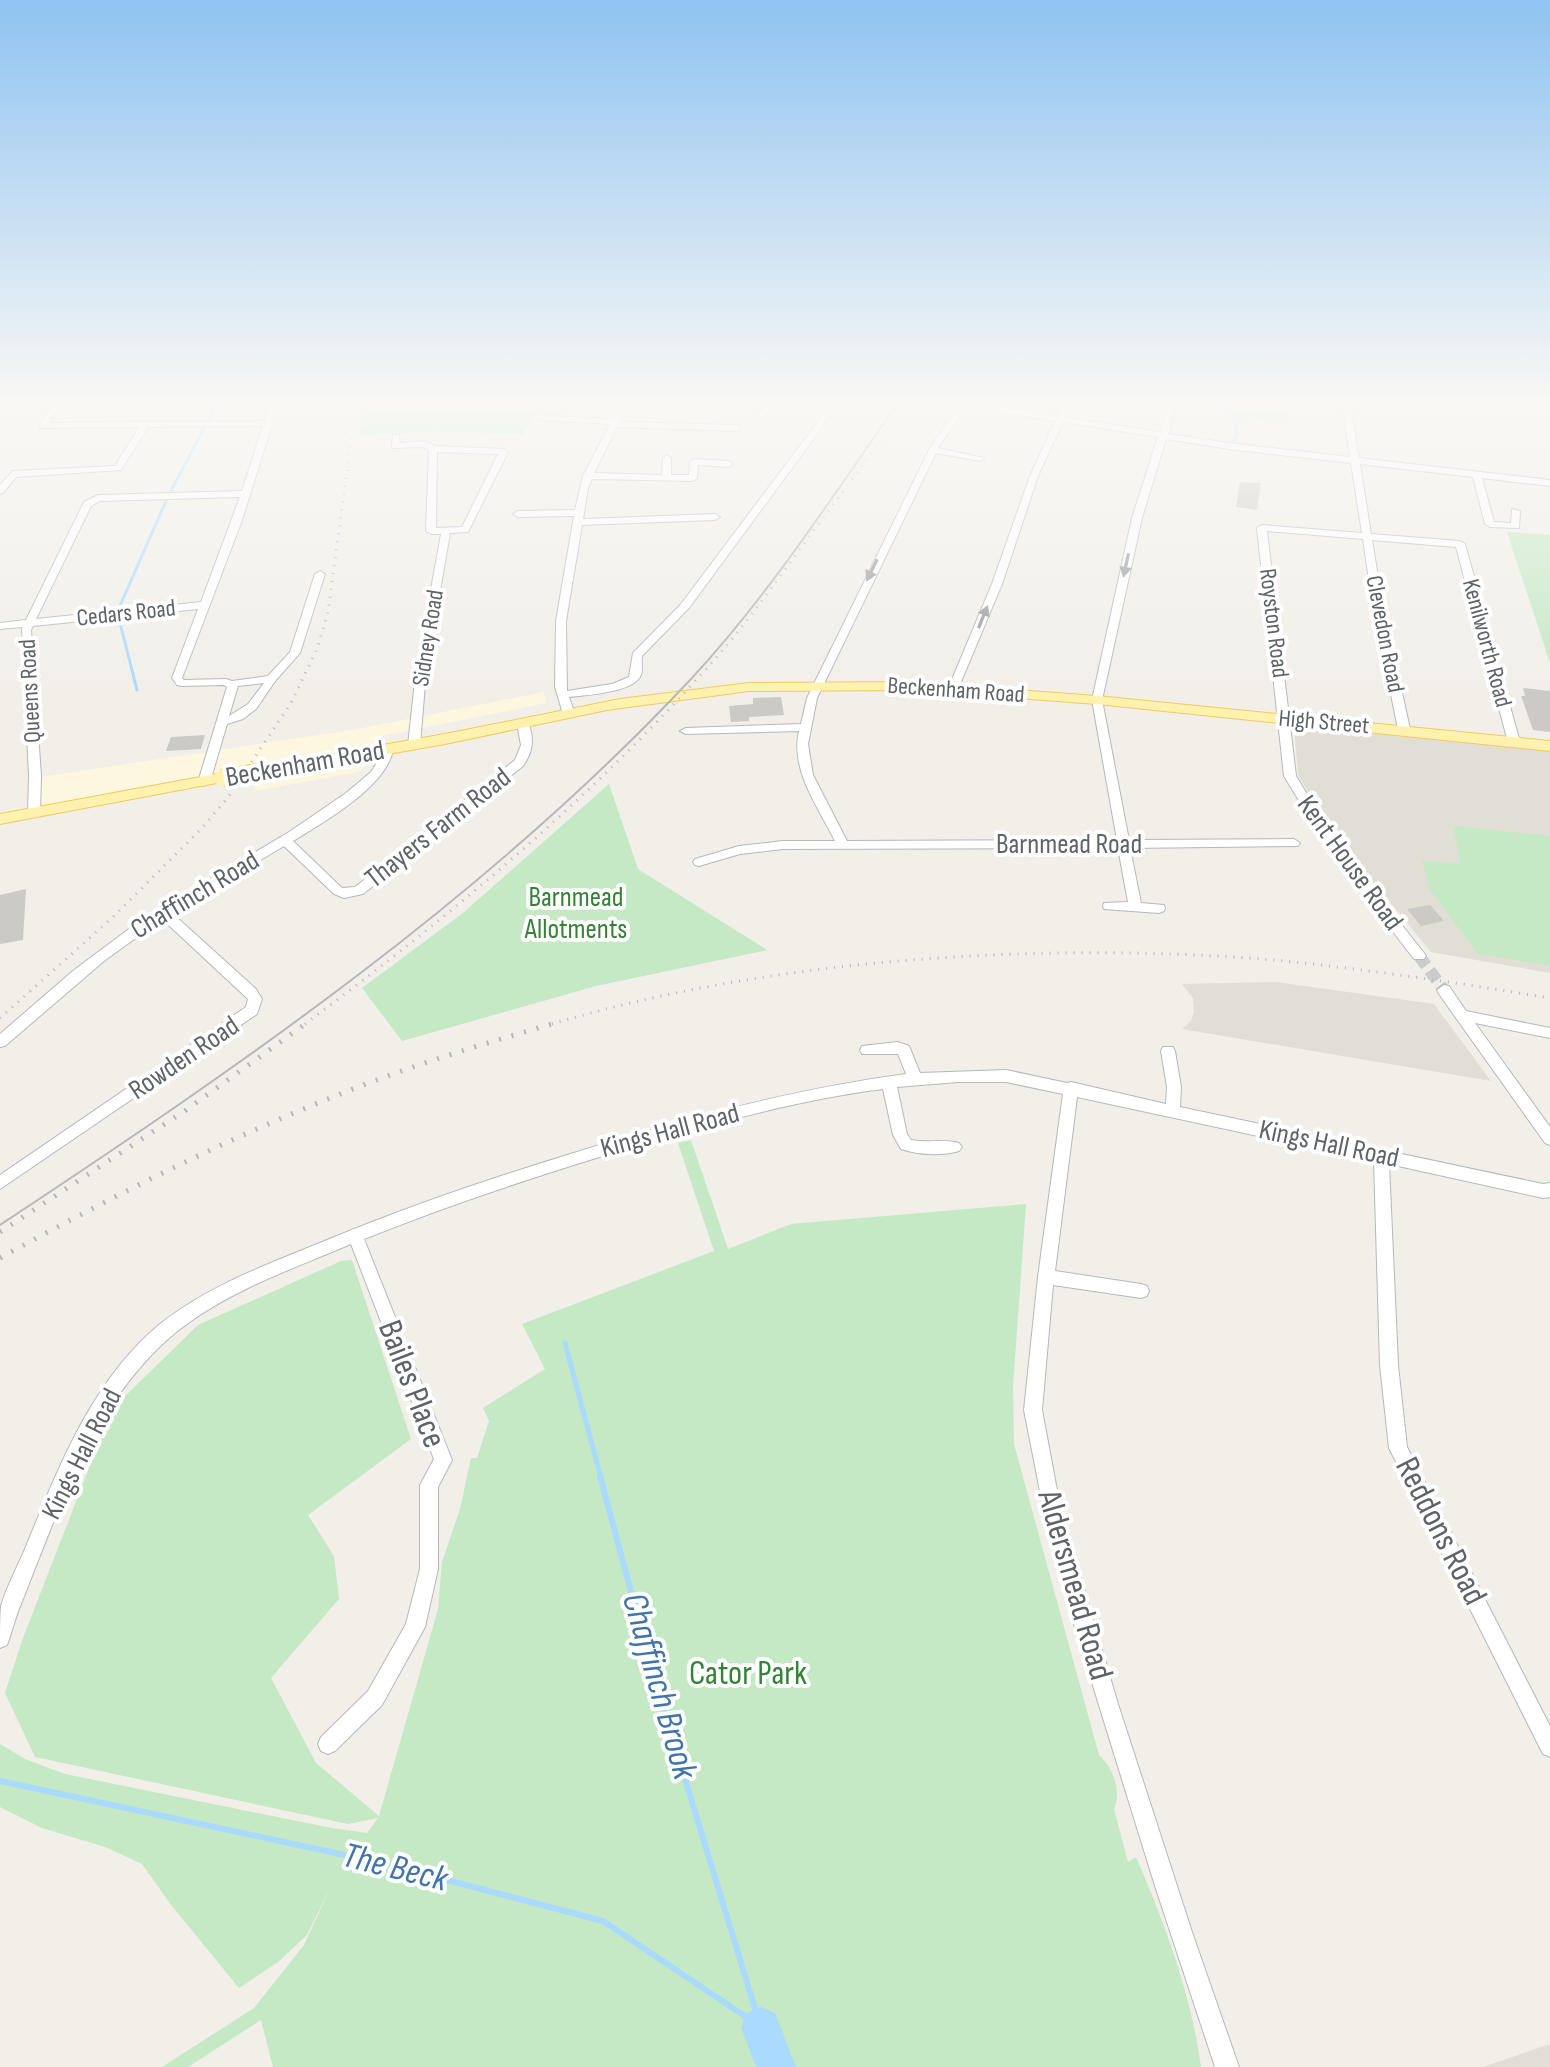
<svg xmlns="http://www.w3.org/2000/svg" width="1550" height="2067" viewBox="0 0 1550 2067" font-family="'Sofia Sans Condensed',sans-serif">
	<rect width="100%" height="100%" fill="#f1efe8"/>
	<path fill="#fef7e0" d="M544,692L546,703L378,737L373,759L358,772L255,791L251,769L38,807L41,777L358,729Z"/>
	<g fill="#e1ded6">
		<path d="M1294,726L1550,751V973L1431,952L1335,836L1298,775Z"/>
		<path d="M1276,982L1434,1004L1491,1081L1182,1029L1191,1021L1194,1012L1193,998L1182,984Z"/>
		<path d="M1550,2044V2067H1483Z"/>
	</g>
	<g fill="#c5e8c5">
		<path d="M363,403H543L522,435L437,431L360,436Z"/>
		<path d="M1229,403H1289V425L1251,420L1250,425L1234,423Z"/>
		<path d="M1507,532L1550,535V663Z"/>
		<path d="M609,784L638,869L767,950L596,986L402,1041L362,988L463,913Z"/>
		<path d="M1453,826L1550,836V966L1478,954L1430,890L1422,861L1461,864Z"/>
		<path d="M691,1140L728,1249L791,1224L1026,1204L1013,1386L1014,1444L1099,1755C1113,1768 1122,1791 1114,1809L1128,1862L1136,1857C1165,1924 1191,1994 1201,2067H273L261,2020L188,2067H162L254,2008L304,1945L332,1884L307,1935L278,1962L239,1988L172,1906L142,1864L105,1847L42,1828L0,1807V1744L25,1759L65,1774L332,1828L367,1833L378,1818L348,1824L35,1757L5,1693L23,1638L112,1409L198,1325L341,1261L352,1260L411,1439L308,1515L334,1556L339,1599L271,1678L316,1763L379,1816L438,1609L442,1562L460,1509L471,1458H477L489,1421L483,1408L545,1369L522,1324L714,1251L678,1143Z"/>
	</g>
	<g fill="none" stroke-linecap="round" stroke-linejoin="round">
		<g stroke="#aadaff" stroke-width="3">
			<path d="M1229,403L1237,433L1234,443"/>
			<path d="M171,491L217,403"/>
			<path d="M119,608L166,501"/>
			<path d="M119,619L137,690"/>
		</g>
		<path stroke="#aadaff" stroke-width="5" d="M565,1343L601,1478"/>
		<g stroke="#aadaff" stroke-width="6">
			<path d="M600,1476L653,1674L760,2025"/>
			<path d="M0,1781L382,1863L603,1921L761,2027"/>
		</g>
		<path fill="#aadaff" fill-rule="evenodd" d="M761,2007L775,2013L796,2067H756L741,2027L747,2013Z"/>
	</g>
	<g fill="#cccac5">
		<path d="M1240,482L1261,483L1257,510L1236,507Z"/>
		<path d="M1523,688L1550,691V732L1533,730L1521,696H1525Z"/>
		<path d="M781,697L784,715L749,717V721L731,722L729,706L753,704V698Z"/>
		<path d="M205,735L201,749L166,751L171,737Z"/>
		<path d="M26,889L23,940L0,944V895Z"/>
		<path d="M1430,905L1444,921L1421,926L1407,909Z"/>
	</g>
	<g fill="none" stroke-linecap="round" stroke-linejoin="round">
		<path stroke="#ccccc8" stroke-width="12" stroke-dasharray="12 6" stroke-linecap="butt" d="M1419,956L1444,990"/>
		<g stroke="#b5b8bc" stroke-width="2">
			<g id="minor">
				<path d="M54,403H62L49,423L265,421L271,403H279L241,523L182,678L184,680L226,679L232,681L268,676L290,652L315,574L320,571L325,574L300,653L276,680L256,709L243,719L227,724L210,782L204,786L198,782L227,687L224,685L181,686L177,685L172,678L198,609L33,626L31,630L41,776L40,813L34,817L28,813L29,776L22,627L0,629V623L26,620L84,502L98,495L242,491L263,426L148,427L121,470L16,477L3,493L0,494V485L13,471L115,466L139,427L40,428L39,426ZM240,497L201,602L36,619L91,506L100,501ZM264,683L248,704L229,716L238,686Z"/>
				<path d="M622,403H630L620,422L738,425L742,428L738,431L617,427L594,473L662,475L663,458L667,455L671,458V475H689L690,462L694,459L729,461L733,464L729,467L698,465L697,478L693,481L592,479L588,488L583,519L715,514L720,517L715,520L582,525L566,621L567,691L612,684L629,677L633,653L681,604L832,403H840L689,608L642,656C641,662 643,670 641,675C634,693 585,695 569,697L575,714L569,717L563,714L555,687L556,621L574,516L518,517L513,514L518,511L575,510L583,476L610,424L539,420L535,417L536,415L612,419Z"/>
				<path d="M763,403H771L763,420H757Z"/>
				<path d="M955,403H975L1058,416L1064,403H1072L1065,417L1160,432L1169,403H1177L1168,434L1229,443L1350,457L1342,403L1407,408L1432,403H1451L1407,412L1351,409L1359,458L1550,480V486L1482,478L1494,522L1511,523L1512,509L1520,511L1519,528L1490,527L1485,524L1473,477L1360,464L1371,534L1460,541L1465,544L1520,742L1514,746L1508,742L1456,547L1372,540L1382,601L1410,729L1404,732L1398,729L1372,601L1363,539L1267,531L1296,776L1334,839L1424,953L1426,956L1424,959H1414L1326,845L1284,776L1257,528L1262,525L1362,533L1351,463L1229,449L1166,439L1142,518L1102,700L1129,840L1294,839L1300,843L1298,846L1130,848L1141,903L1164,905L1165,908L1164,911L1159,913L1104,909L1103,906L1104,903L1128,902L1118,848L783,849L740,854L699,866L695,865L693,862L695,859L739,846L783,841H835C818,807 790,770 799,731L686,734L680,731L686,728L801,724L807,698L929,450L958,405ZM966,407L1055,421L1030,476L992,584L948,689L953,692L958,689L1002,584L1038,476L1063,422L1158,437L1132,518L1092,700L1117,840L847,841L813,775L808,744L817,698L936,453L980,461L984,458L938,448Z"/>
				<path d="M393,435H399L400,443L424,441L435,446L504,449L508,452L468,532L450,533L426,672L420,745L414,749L408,745L416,672L441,534H431L426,531L429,450L422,447L392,448ZM437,452L498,454L462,527L436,528Z"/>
				<path d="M523,721L529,724C534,740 533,752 523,766L363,894L344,898L334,894L284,846L172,913L256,989L262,999L257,1014L0,1189V1175L246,1007L248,999L162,919L104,961L5,1046L0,1047V1034L74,970L137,923L289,832L346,793L371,772L380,758L381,750L387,746L393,750C386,787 324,822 293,841L342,888L355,887L515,760L521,745L517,724Z"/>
				<path d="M1444,985L1449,986L1466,1011L1550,1028V1038L1475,1023L1550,1127V1145L1545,1143L1439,994L1437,990Z"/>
				<path d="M898,1042L909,1046L920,1073L1006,1070L1067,1083L1071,1082L1166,1104L1167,1087L1161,1051L1163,1047H1173L1175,1051L1181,1087L1180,1107L1543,1184L1550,1183V1197L1543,1198L1389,1164L1398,1365L1407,1447L1550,1726V1757L1543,1754L1389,1448L1380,1365L1374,1161L1077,1097L1055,1271L1141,1284L1147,1286L1149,1291L1147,1296L1141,1298L1053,1285L1042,1410L1056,1485L1075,1558L1118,1704L1192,1932L1239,2067H1215L1155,1886L1076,1631L1046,1522L1024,1410L1038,1277L1063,1094L1006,1082H958L897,1087L907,1134L911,1140C927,1143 944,1139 959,1143L962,1147L959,1151C941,1156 919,1155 901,1149L893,1135L883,1089C803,1099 724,1121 646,1143C551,1171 457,1202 364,1239L452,1460L438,1487V1569L425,1627L382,1705L335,1751L328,1754L321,1751L318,1744L321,1737L368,1691L406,1624L420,1569V1485L434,1459L351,1244C297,1267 239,1287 191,1321C99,1385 61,1504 21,1604C15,1618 12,1632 7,1645L0,1648C0,1635 0,1618 1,1606C7,1585 19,1564 27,1544C59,1466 93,1379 160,1324C210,1284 274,1262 332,1238C412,1205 495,1177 577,1152C685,1118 794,1089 906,1074L898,1054H862L860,1050L862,1046Z"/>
			</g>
		</g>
		<g stroke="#f2c960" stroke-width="2">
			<g id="major">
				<path d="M906,682L1097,696L1550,741V751L1097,704L906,690L749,691L607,710L445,744L269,775L262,770L269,765L445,734L620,699L749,683Z"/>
				<path d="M222,773L227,775V781L0,824V814Z"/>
			</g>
		</g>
		<use href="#minor" fill="#fff" fill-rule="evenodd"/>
		<use href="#major" fill="#fff2af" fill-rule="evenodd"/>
		<path stroke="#b6b7b8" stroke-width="2" d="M0,1225C245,1063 489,895 691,679C769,595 832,497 898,403"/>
		<g stroke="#b6b7b8" stroke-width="3" stroke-dasharray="1 7" stroke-linecap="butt">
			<path d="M0,1018L112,918L201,829L226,800L291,703L317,649L328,612L356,403"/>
			<path d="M305,1024C445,920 580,808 697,679C740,633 776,582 813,531C845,489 877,447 906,403"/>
			<path d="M552,1024C772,958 1045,941 1274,960C1366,969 1458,983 1550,998"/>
		</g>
		<g stroke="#b6b7b8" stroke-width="5" stroke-dasharray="2 11" stroke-linecap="butt">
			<path d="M0,1232L186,1110L308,1022"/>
			<path d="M0,1258C124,1190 251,1126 385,1077C442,1056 500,1039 559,1022"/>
		</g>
		<g stroke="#f2c960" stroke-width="18" stroke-linecap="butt">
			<path id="major-bridge" d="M222,778L269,770"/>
		</g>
		<use href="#major-bridge" stroke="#fff2af" stroke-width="16"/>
	</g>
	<defs><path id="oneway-solid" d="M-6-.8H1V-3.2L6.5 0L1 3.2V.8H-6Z" transform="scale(2)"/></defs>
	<g fill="#979a9d">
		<use href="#oneway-solid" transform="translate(1126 565) rotate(102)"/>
		<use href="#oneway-solid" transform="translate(872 570) rotate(116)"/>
		<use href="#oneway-solid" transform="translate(983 617) rotate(-68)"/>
	</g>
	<linearGradient id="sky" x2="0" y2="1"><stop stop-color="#8fc3f1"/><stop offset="0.58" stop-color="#f9f8f5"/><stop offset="1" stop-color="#f9f8f5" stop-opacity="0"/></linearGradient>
	<rect width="1550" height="692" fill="url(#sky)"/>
	<g text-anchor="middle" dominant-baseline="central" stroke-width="8" stroke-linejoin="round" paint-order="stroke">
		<g font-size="24" fill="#5f6368" stroke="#fff">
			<text transform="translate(126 613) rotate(-6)">Cedars Road</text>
			<text transform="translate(1274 623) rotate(83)">Royston Road</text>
			<text transform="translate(1385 634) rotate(79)">Clevedon Road</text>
			<text transform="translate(428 638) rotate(-81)">Sidney Road</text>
			<text transform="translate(1487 643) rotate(75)">Kenilworth Road</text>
			<text transform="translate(956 690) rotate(4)">Beckenham Road</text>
			<text transform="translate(30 691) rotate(-93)">Queens Road</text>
			<text transform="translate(1324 722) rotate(5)">High Street</text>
		</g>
		<g font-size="28" fill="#5f6368" stroke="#fff">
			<text transform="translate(305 764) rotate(-10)">Beckenham Road</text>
			<text transform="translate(438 828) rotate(-38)">Thayers Farm Road</text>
			<text x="1069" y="844">Barnmead Road</text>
			<text transform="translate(1350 863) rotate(54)">Kent House Road</text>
			<text transform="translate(195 895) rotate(-31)">Chaffinch Road</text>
			<text transform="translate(184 1058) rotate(-34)">Rowden Road</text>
			<text transform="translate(670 1131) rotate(-15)">Kings Hall Road</text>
			<text transform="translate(1329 1144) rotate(12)">Kings Hall Road</text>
			<text transform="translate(82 1454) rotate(-63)">Kings Hall Road</text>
		</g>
		<g font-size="28" fill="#348238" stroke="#fff">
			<text x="576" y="897">Barnmead<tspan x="576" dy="32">Allotments</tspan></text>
		</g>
		<g font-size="34" fill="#5f6368" stroke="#fff">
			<text transform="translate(412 1384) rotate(69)">Bailes Place</text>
			<text transform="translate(1441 1531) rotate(63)">Reddons Road</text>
			<text transform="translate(1075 1585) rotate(74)">Aldersmead Road</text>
		</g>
		<g font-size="34" fill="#348238" stroke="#fff">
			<text x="748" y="1673">Cator Park</text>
		</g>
		<g font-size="36" font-style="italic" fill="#4174aa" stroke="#fff">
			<text transform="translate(659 1686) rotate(74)">Chaffinch Brook</text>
			<text transform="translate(395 1868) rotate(14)">The Beck</text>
		</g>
	</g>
</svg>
